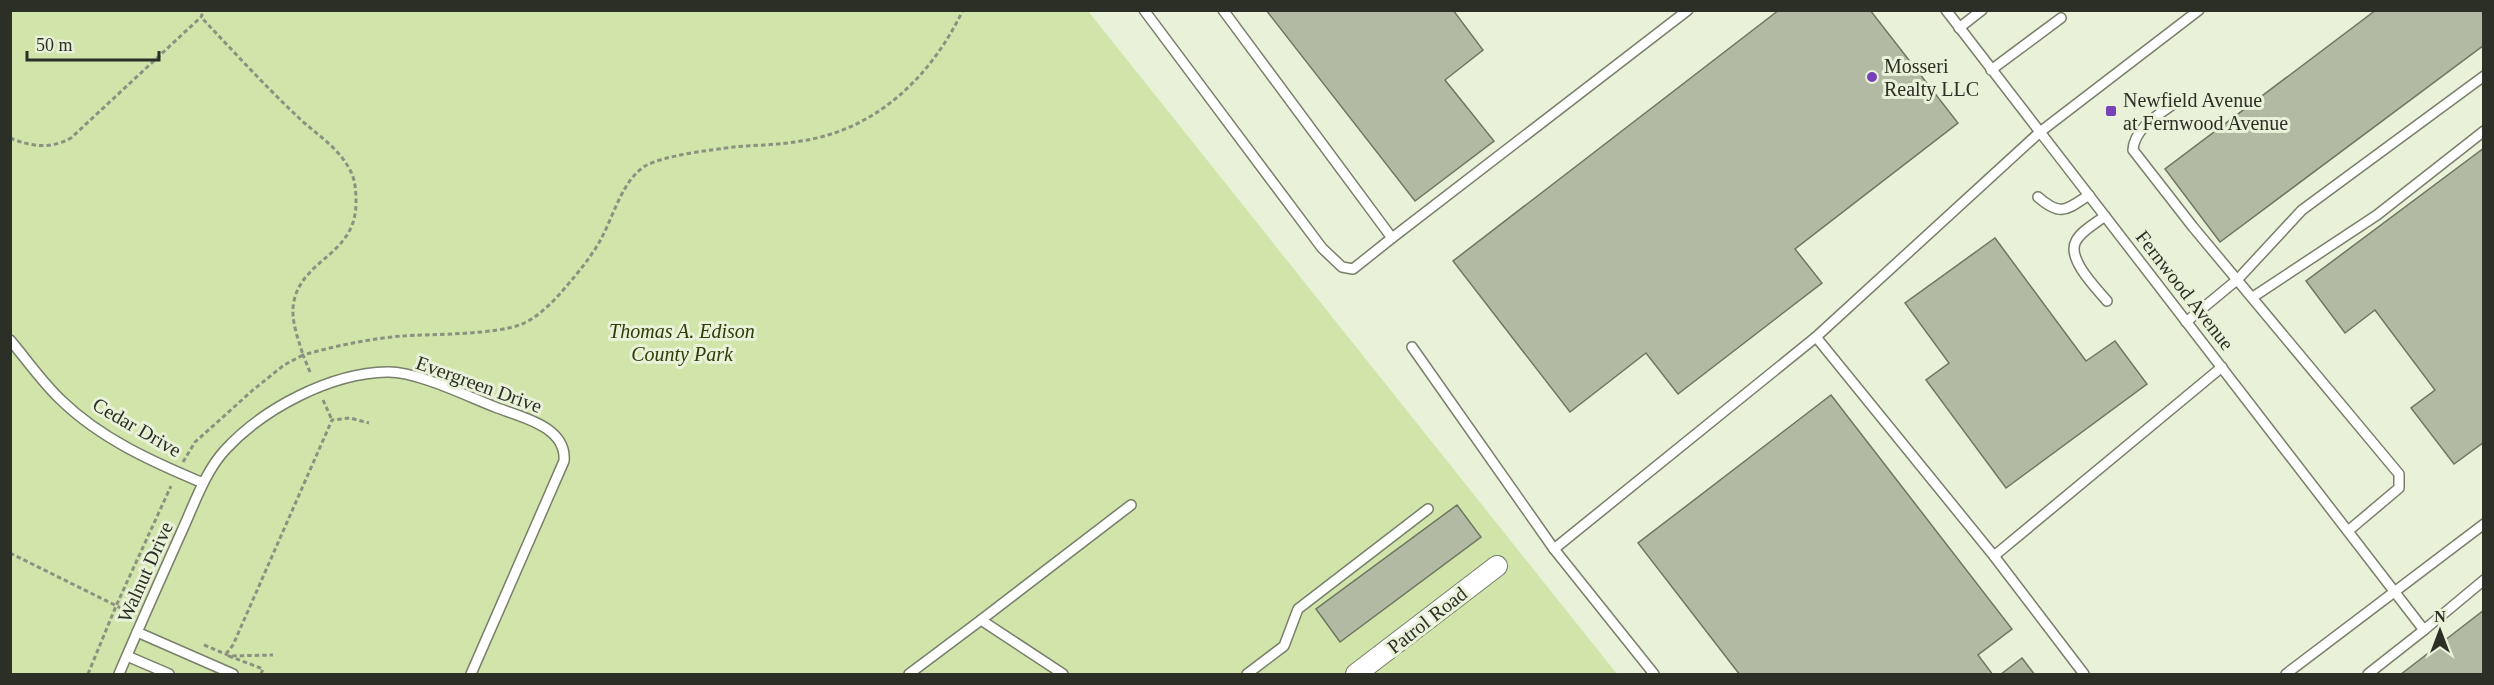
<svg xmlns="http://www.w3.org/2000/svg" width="2494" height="685" viewBox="0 0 2494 685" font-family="Georgia,serif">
	<rect width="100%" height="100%" fill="#e9f1d9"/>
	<path fill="#d1e4aa" d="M10,11H1088L1617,674H11Z"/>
	<g fill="#b2baa3" stroke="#6f7661" stroke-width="1.5">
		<path d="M1266,10H1453L1483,50L1445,80L1494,141L1415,201Z"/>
		<path d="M1779,10H1870L1958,123L1795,249L1822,283L1678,394L1646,353L1570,412L1453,261Z"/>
		<path d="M2376,10H2484V45L2220,242L2165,169Z"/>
		<path d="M2484,148V442L2454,464L2411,408L2435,390L2375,310L2345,333L2306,281Z"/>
		<path d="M1995,238L2086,361L2115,341L2147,384L2006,488L1926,380L1949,363L1905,303Z"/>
		<path d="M1831,395L2012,629L1978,655L1993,675H1740L1638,543Z"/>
		<path d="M1457,505L1481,537L1340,642L1316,609Z"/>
		<path d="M2484,610V675H2400Z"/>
		<path d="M2022,658L2035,675H2000Z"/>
	</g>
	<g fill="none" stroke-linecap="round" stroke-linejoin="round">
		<g stroke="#787f6a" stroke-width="12">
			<g id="service">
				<path d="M1144,10L1322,248L1342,267L1353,269L1392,238"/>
				<path d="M1223,10L1392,238L1688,10"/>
				<path d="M1946,10L2424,630L2484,580"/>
				<path d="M2199,10L2040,132L1816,337L1994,556L2222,367"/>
				<path d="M1959,28L1982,10"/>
				<path d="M1991,70L2061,18"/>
				<path d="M2179,100C2163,112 2134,127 2133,150L2193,227L2399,474V488L2348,531"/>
				<path d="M2038,197C2061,217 2066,210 2089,195"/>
				<path d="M2105,216C2096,223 2081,231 2076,241C2066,258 2096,288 2107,301"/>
				<path d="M2253,297L2377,215L2484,131"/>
				<path d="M2186,322L2238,279L2302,210L2484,76"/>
				<path d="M10,340C27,360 42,382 61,400C101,439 153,462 203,483"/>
				<path d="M1412,347L1554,549L1816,337"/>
				<path d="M1554,549L1654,674"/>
				<path d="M1994,556L2084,674"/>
				<path d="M981,620L1131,505"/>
				<path d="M137,632L233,674"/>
				<path d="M127,656L169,674"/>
				<path d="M119,674C139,627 160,580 181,533C194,505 205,471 226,449C264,408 331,373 387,372C416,371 467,396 495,407C520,417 567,426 564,461L471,674"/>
				<path d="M909,674L981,620L1063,674"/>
				<path d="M1247,674L1284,646L1298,609L1428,509"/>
				<path d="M2286,674L2484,524"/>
				<path d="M2368,674L2424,630"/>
			</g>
		</g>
		<g stroke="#787f6a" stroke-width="22">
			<path id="minor" d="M1356,674L1497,566"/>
		</g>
		<g stroke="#8c9180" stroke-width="3" stroke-dasharray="4.5 3" stroke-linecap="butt">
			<path d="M10,138C32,147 51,149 71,138L201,17L204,10"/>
			<path d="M310,372L303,355C335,346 368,339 401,336C432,334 495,335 522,324C543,315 561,293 575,276C585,264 594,252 601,239C614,215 622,181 645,166C665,155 711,150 734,147C756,145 779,145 801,141C876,130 931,77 963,10"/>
			<path d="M323,400L332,420"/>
			<path d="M183,462L195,442L253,390L284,365L303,355C298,338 290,319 294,301C303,258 357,255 356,201C356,190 355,179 350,170C338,147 317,135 299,118C265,86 233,51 201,17"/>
			<path d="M10,553L129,612"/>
			<path d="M204,645L228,655"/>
			<path d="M226,654L233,645L332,420L350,418L369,423"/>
			<path d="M88,674L116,606L171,486"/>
			<path d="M261,674L263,669L229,656L273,655"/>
		</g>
		<use href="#service" stroke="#fff" stroke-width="9"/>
		<use href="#minor" stroke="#fff" stroke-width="20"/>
	</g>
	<g fill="#7741b7" stroke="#e9f1d9" stroke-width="2">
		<circle cx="1872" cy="77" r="6"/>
		<rect x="2105" y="105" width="12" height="12" rx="3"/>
	</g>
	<g text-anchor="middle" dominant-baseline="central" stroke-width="6" stroke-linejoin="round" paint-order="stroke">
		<g font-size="20" fill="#2c2f26" stroke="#e9f1d9" text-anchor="start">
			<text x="1884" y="66">Mosseri<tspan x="1884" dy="23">Realty LLC</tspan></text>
			<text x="2123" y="100">Newfield Avenue<tspan x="2123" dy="23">at Fernwood Avenue</tspan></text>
		</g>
		<g font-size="20" fill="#2c2f26" stroke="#e9f1d9">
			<text transform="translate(2185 290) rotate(52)">Fernwood Avenue</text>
			<text transform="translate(479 384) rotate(20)">Evergreen Drive</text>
			<text transform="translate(137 427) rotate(30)">Cedar Drive</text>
			<text transform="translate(145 572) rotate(-66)">Walnut Drive</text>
			<text transform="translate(1427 620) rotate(-38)">Patrol Road</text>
		</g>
		<g font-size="20" font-style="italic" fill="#2f3c06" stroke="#e9f1d9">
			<text x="682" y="331">Thomas A. Edison<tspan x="682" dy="23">County Park</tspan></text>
		</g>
	</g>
	<rect width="2494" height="685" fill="none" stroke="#2c2f26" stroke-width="24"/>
	<g transform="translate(2440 631)" stroke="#e9f1d9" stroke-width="4.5" paint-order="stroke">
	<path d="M0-4.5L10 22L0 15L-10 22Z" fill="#2c2f26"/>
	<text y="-9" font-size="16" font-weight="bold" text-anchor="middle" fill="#2c2f26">N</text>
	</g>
	<path d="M27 51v9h132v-9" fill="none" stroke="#2c2f26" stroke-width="3"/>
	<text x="36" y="51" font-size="18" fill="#2c2f26" stroke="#e9f1d9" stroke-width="4.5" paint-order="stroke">50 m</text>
</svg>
